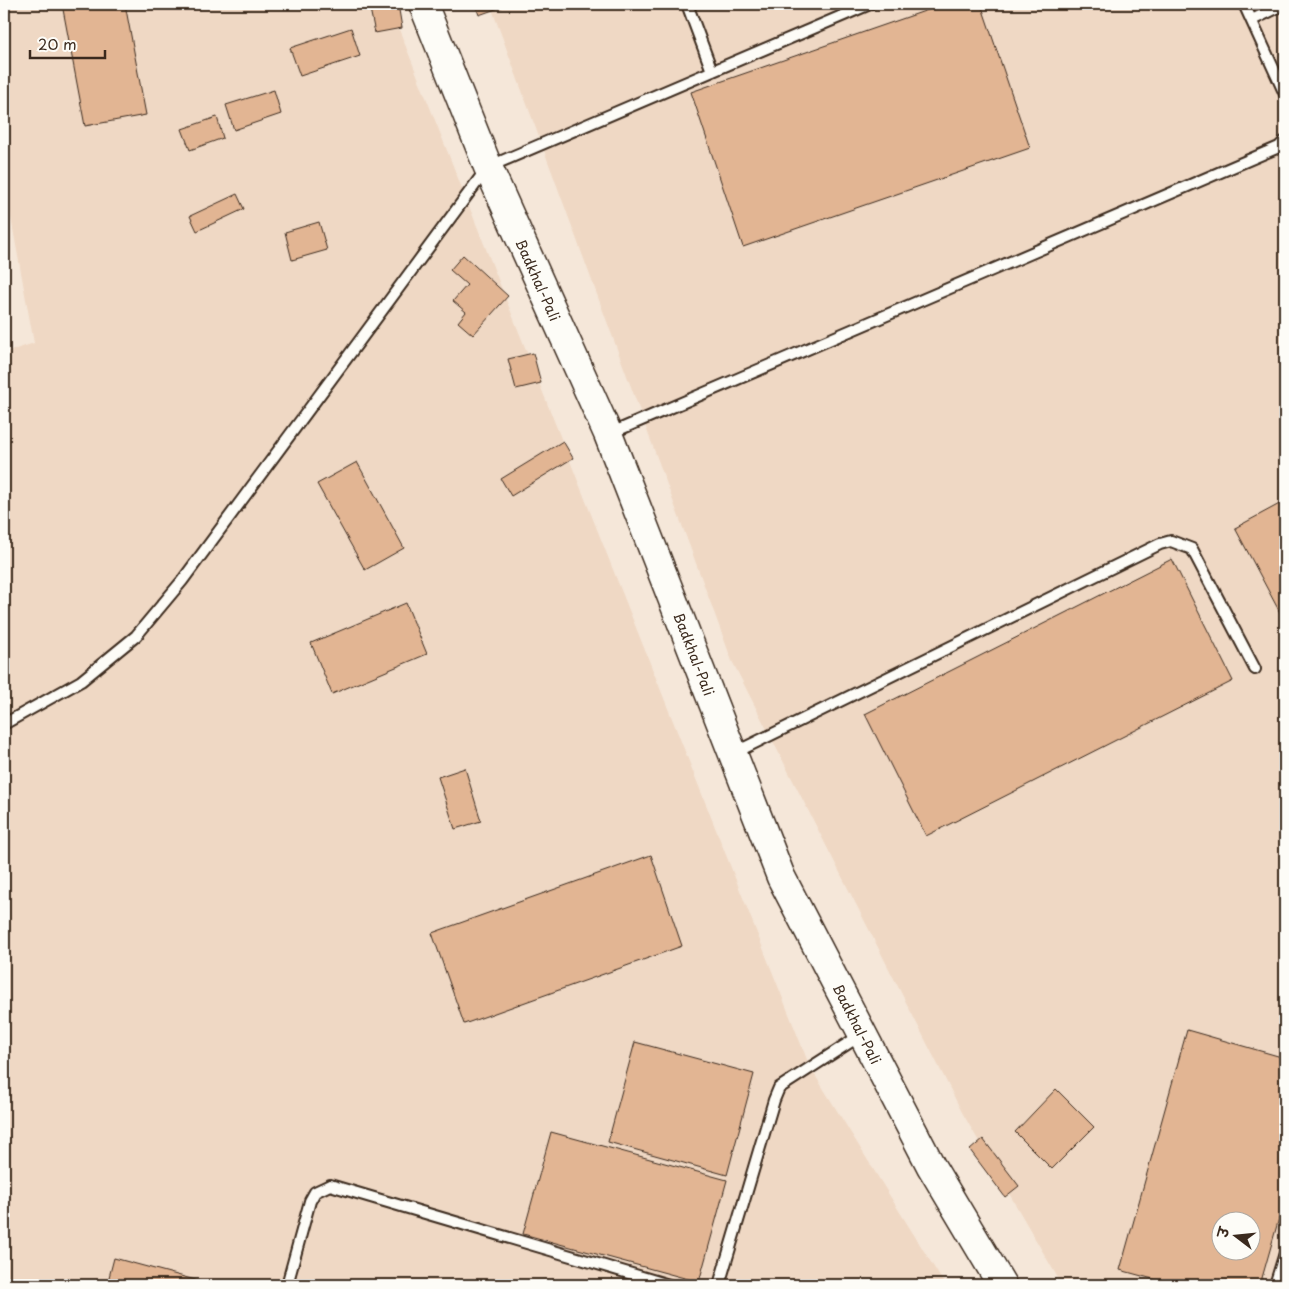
<svg xmlns="http://www.w3.org/2000/svg" width="1289" height="1289" viewBox="0 0 1289 1289" font-family="'Playpen Sans','Playpen Sans Deva',sans-serif">
	<rect width="100%" height="100%" fill="#f5e7d9"/>
	<filter id="ink" filterUnits="userSpaceOnUse"><feTurbulence type="fractalNoise" baseFrequency=".02" numOctaves="2"/><feDisplacementMap in="SourceGraphic" scale="10" xChannelSelector="R" yChannelSelector="G"/><feConvolveMatrix kernelMatrix="1 2 1 2 8 2 1 2 1" color-interpolation-filters="sRGB"/></filter>
	<g filter="url(#ink)">
		<g fill="#efd8c4" fill-rule="evenodd">
			<path d="M4,4H389L810,1067L945,1285H4V353L34,343L4,180Z"/>
			<path d="M490,4H1285V1285H1062L963,1114L732,661ZM1222,1222H1252V1252H1222Z"/>
		</g>
		<g fill="#e2b593" stroke="#3b2a1e" fill-rule="evenodd">
			<path d="M62,4H125L146,115L85,126Z"/>
			<path d="M369,4H398L402,28L375,33Z"/>
			<path d="M475,4H510L479,15Z"/>
			<path d="M945,4H981L1030,148L743,247L691,92Z"/>
			<path d="M351,28L360,56L300,76L290,48Z"/>
			<path d="M274,90L281,114L234,130L226,105Z"/>
			<path d="M217,117L223,138L190,150L182,129Z"/>
			<path d="M237,194L244,209L197,231L190,216Z"/>
			<path d="M319,222L327,250L292,260L285,232Z"/>
			<path d="M463,255L508,296L473,335L458,322L466,312L453,301L467,285L450,270Z"/>
			<path d="M533,353L541,383L516,389L508,359Z"/>
			<path d="M563,441L573,458L511,496L501,479Z"/>
			<path d="M357,462L404,548L365,570L317,484Z"/>
			<path d="M1285,501V622L1235,528Z"/>
			<path d="M1172,559L1233,681L926,836L865,714Z"/>
			<path d="M406,603L427,654L332,694L311,643Z"/>
			<path d="M465,768L481,821L455,829L438,777Z"/>
			<path d="M651,855L682,946L464,1024L432,933Z"/>
			<path d="M1187,1030L1285,1058V1197L1260,1285H1175L1120,1270ZM1222,1222H1252V1252H1222Z"/>
			<path d="M635,1042L754,1074L727,1175L608,1142Z"/>
			<path d="M1056,1089L1094,1127L1052,1169L1015,1132Z"/>
			<path d="M551,1132L727,1180L699,1282L523,1234Z"/>
			<path d="M983,1139L1019,1186L1005,1197L970,1150Z"/>
			<path d="M114,1258L214,1285H107Z"/>
		</g>
		<g fill="none" stroke-linecap="round" stroke-linejoin="round">
			<g stroke="#3b2a1e" stroke-width="14">
				<g id="lane">
					<path d="M687,4L712,71"/>
					<path d="M1244,4L1285,94"/>
					<path d="M1252,20L1285,4"/>
					<path d="M609,434L1279,147L1285,141"/>
					<path d="M4,724L81,681L136,636L182,581L488,167L870,4"/>
					<path d="M734,753L1160,544L1171,541L1192,549L1255,669"/>
					<path d="M287,1285L310,1201L315,1192L330,1185L669,1285"/>
					<path d="M719,1285L774,1100L779,1088L861,1035"/>
					<path d="M1275,1285L1285,1253"/>
				</g>
			</g>
			<g stroke="#3b2a1e" stroke-width="31">
				<path id="secondary" d="M423,4L488,167L608,434L781,877L931,1166L1002,1285"/>
			</g>
			<use href="#lane" stroke="#fdfcf7" stroke-width="10"/>
			<use href="#secondary" stroke="#fdfcf7" stroke-width="28"/>
		</g>
	</g>
	<g text-anchor="middle" dominant-baseline="central" stroke-width="5" stroke-linejoin="round" paint-order="stroke">
		<g font-size="14" fill="#3b2a1e" stroke="#fdfcf7">
			<text transform="translate(538 280) rotate(66)">Badkhal-Pali</text>
			<text transform="translate(694 654) rotate(69)">Badkhal-Pali</text>
			<text transform="translate(857 1024) rotate(63)">Badkhal-Pali</text>
		</g>
	</g>
	<rect width="1289" height="1289" fill="none" stroke="#fdfcf7" stroke-width="20"/>
	<rect x="10" y="10" width="1269" height="1269" fill="none" stroke="#3b2a1e" stroke-width="2" filter="url(#ink)"/>
	<g transform="translate(1236 1236) rotate(286)"><circle r="24" fill="#fdfcf7" stroke="#afa8a0"/>
	<path d="M0-4L9 19L0 12L-9 19Z" fill="#3b2a1e"/>
	<text y="-8" font-size="14" font-weight="bold" text-anchor="middle" fill="#3b2a1e">उ</text>
	</g>
	<path d="M30 50v8h75v-8" fill="none" stroke="#3b2a1e" stroke-width="2.5"/>
	<text x="38" y="50" font-size="15" fill="#3b2a1e" stroke="#fdfcf7" stroke-width="4" paint-order="stroke">20 m</text>
</svg>
